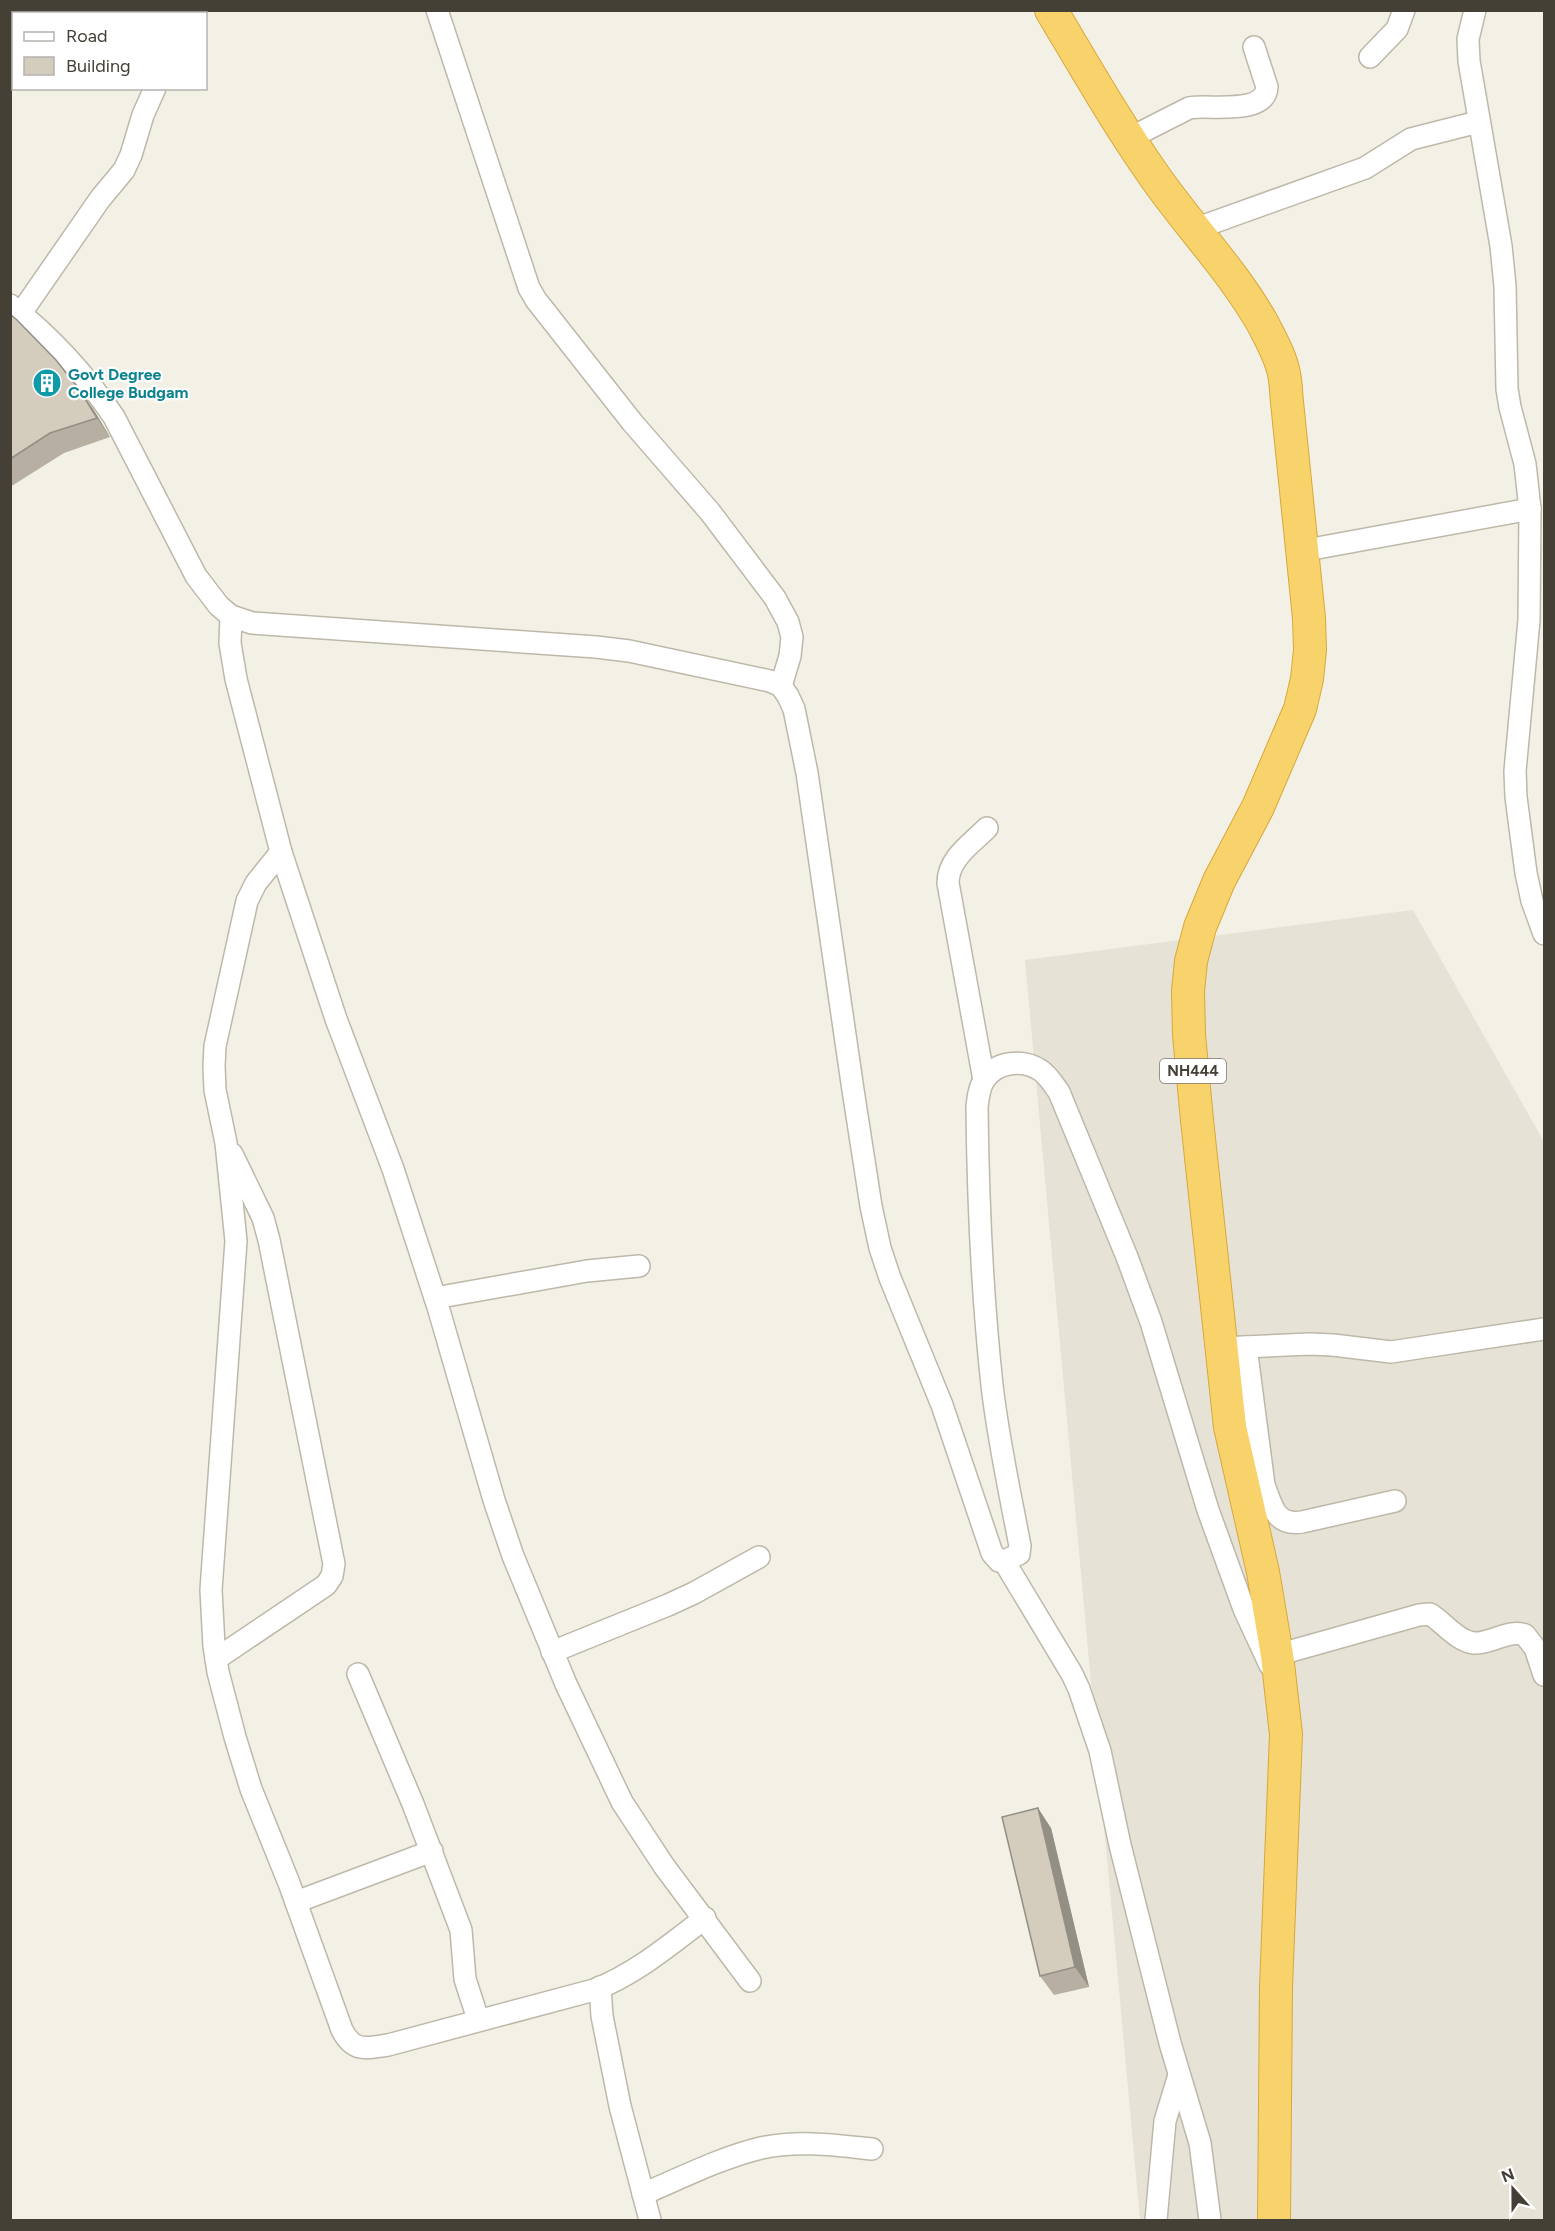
<svg xmlns="http://www.w3.org/2000/svg" width="1555" height="2231" viewBox="0 0 1555 2231" font-family="Figtree,sans-serif">
	<rect width="100%" height="100%" fill="#f3f0e6"/>
	<path fill="#e6e2d5" d="M1413,910L1544,1142V2220H1140L1025,960Z"/>
	<g fill="none" stroke-linecap="round" stroke-linejoin="round">
		<g stroke="#beb8a9" stroke-width="24">
			<g id="minor">
				<path d="M437,10L529,288L536,300L632,422L710,512L775,598L788,622L792,637L790,656L781,686"/>
				<path d="M1475,10L1468,39L1469,61L1501,246L1505,286L1507,389L1510,407L1525,464L1530,509L1529,620L1515,771L1516,797L1526,873L1532,901L1544,934"/>
				<path d="M192,14L193,10"/>
				<path d="M1370,57L1397,29L1404,10"/>
				<path d="M1128,139L1189,108C1209,104 1265,116 1267,87L1254,47"/>
				<path d="M1195,229L1365,168L1411,139L1478,122"/>
				<path d="M10,305C51,337 85,374 114,417L196,576L219,606L231,616L252,623L596,647L629,651L770,681L781,686L788,696L794,709L807,773L853,1090L871,1206L880,1248L890,1278L942,1405L992,1553L999,1561H1004L1019,1554L1020,1546C1010,1493 998,1439 992,1385C982,1293 978,1200 977,1107C978,1098 979,1088 984,1080C996,1061 1023,1059 1040,1070C1048,1075 1053,1084 1059,1092L1127,1257L1151,1322L1208,1510L1244,1609L1270,1665"/>
				<path d="M21,313L100,199L124,170L131,155L143,115L155,88"/>
				<path d="M1301,551L1530,509"/>
				<path d="M231,616L230,643L236,679L281,852L336,1019L393,1169L438,1307L494,1500L513,1556L566,1684L622,1802L664,1866L750,1981"/>
				<path d="M281,852L256,883L247,901L215,1046L214,1066L215,1090L226,1143L236,1241L211,1590L214,1646L218,1672L235,1737L251,1789L289,1883L342,2030C354,2053 366,2048 388,2045L594,1990C635,1974 670,1945 705,1918"/>
				<path d="M984,1080L948,883C948,859 970,845 987,828"/>
				<path d="M435,1298L587,1271L639,1266"/>
				<path d="M1246,1347L1264,1485C1272,1506 1275,1526 1302,1522L1395,1501"/>
				<path d="M1221,1348L1310,1344L1333,1345L1391,1352L1544,1329"/>
				<path d="M1004,1561L1072,1674L1079,1689L1100,1751L1120,1845L1170,2043L1200,2143L1210,2220"/>
				<path d="M552,1652L668,1605L694,1593L759,1557"/>
				<path d="M1277,1655L1419,1615L1430,1614C1443,1622 1457,1641 1474,1643C1491,1644 1508,1629 1525,1635L1535,1648L1544,1675"/>
				<path d="M216,1659L326,1585L332,1576L334,1564L269,1240L263,1218L232,1154"/>
				<path d="M358,1674L413,1804L461,1930L465,1979L478,2019"/>
				<path d="M296,1902L432,1851"/>
				<path d="M600,1987L602,2016L620,2106L650,2220"/>
				<path d="M643,2194C681,2178 720,2158 761,2148C797,2140 835,2145 872,2149"/>
				<path d="M1156,2220L1165,2121L1179,2075"/>
			</g>
		</g>
		<g stroke="#d7a83c" stroke-width="34">
			<path id="highway" d="M1051,10C1085,67 1117,123 1155,177C1190,227 1233,271 1263,324C1271,340 1281,357 1284,374C1286,383 1286,393 1287,402L1309,618L1310,650L1307,679L1300,709L1258,807L1219,881L1200,927L1191,961L1188,991L1189,1035L1197,1120L1230,1427L1263,1572L1277,1655L1286,1734L1276,1987L1274,2220"/>
		</g>
		<use href="#minor" stroke="#fff" stroke-width="21"/>
		<use href="#highway" stroke="#f8d36c" stroke-width="32"/>
	</g>
	<g fill="#b6afa2">
		<path d="M10,314L93,409L110,437L64,453L10,487Z"/>
		<path d="M1051,1828L1089,1987L1054,1995L1040,1976Z"/>
	</g>
	<g fill="#948f84">
		<path d="M79,389L93,409L110,437L97,418Z"/>
		<path d="M1038,1808L1051,1828L1089,1987L1075,1967Z"/>
	</g>
	<g fill="#d4ccbc" stroke="#948f84" stroke-width="1.5">
		<path d="M10,314L17,320L56,360L79,389L97,418L50,433L10,459Z"/>
		<path d="M1038,1808L1075,1967L1040,1976L1002,1817Z"/>
	</g>
	<defs>
		<g id="building-disc" transform="scale(1.5)"><circle r="9.5" fill="#0f9aa8" stroke="#fff"/><path d="M-4-6H4V6H1V3H-1V6H-4ZM-2.5-4.3h1.7v1.8h-1.7ZM.8-4.3h1.7v1.8H.8ZM-2.5-1h1.7V.8h-1.7ZM.8-1h1.7V.8H.8Z" fill="#fff"/></g>
	</defs>
	<g fill-rule="evenodd">
		<use href="#building-disc" x="47" y="383"/>
	</g>
	<g text-anchor="middle" dominant-baseline="central" stroke-width="4.5" stroke-linejoin="round" paint-order="stroke">
		<rect fill="#fff" stroke="#7d7972" stroke-width="1.5" x="1160" y="1059" width="66" height="24" rx="4.5"/>
		<g font-size="15" font-weight="bold" fill="#454036">
			<text x="1193" y="1071">NH444</text>
		</g>
		<g font-size="16" font-weight="bold" fill="#0d838f" stroke="#fff" text-anchor="start">
			<text x="68" y="374">Govt Degree<tspan x="68" dy="18">College Budgam</tspan></text>
		</g>
	</g>
	<rect width="1555" height="2231" fill="none" stroke="#454036" stroke-width="24"/>
	<rect x="12" y="12" width="195" height="78" fill="#ffffff" stroke="#b5b3af" stroke-width="1.5"/>
	<rect x="24" y="32" width="30" height="9" fill="#ffffff" stroke="#b5b3af" stroke-width="1.5"/>
	<text x="66" y="42" font-size="18" fill="#454036">Road</text>
	<rect x="24" y="57" width="30" height="18" fill="#d4ccbc" stroke="#b5b3af" stroke-width="1.5"/>
	<text x="66" y="72" font-size="18" fill="#454036">Building</text>
	<g transform="translate(1513 2189) rotate(339)" stroke="#ffffff" stroke-width="4.5" paint-order="stroke">
	<path d="M0-4.5L10 22L0 15L-10 22Z" fill="#454036"/>
	<text y="-9" font-size="16" font-weight="bold" text-anchor="middle" fill="#454036">N</text>
	</g>
</svg>
